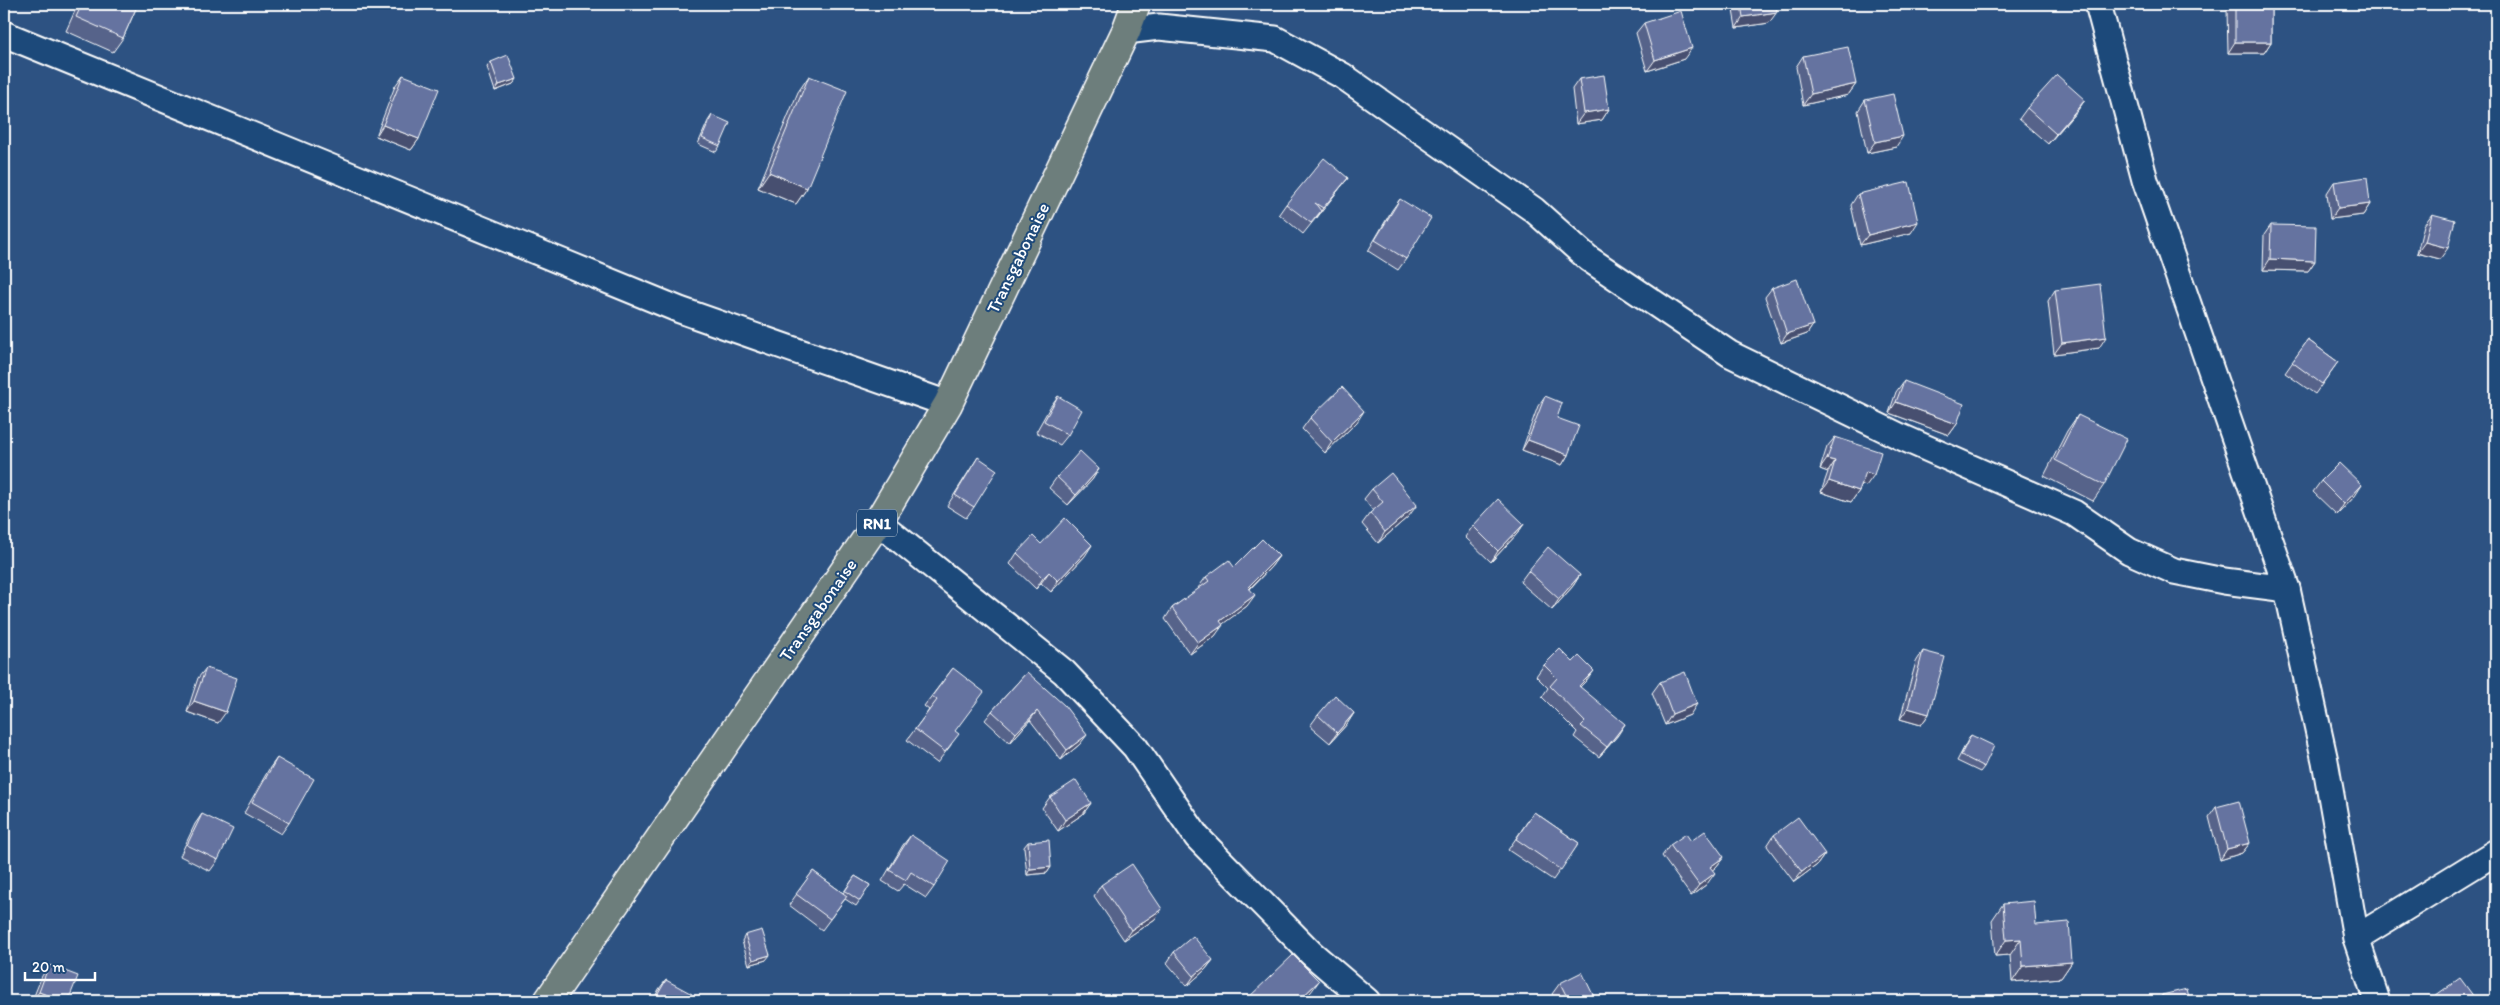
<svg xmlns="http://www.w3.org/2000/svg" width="2500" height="1005" viewBox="0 0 2500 1005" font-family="Itim,sans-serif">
	<rect width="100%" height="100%" fill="#2d5282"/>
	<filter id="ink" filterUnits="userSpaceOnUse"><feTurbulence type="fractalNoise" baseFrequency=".02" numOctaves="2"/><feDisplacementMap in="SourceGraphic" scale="10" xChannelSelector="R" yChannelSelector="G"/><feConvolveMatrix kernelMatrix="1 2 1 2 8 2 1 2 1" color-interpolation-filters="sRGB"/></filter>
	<g filter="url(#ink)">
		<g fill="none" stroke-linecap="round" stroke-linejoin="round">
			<g stroke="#fff" stroke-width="29">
				<g id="minor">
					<path d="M2098,4L2145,180L2287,589L2325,761L2356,938L2377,1001"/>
					<path d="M1126,31L1159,27L1275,39L1343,76L1534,210L1589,259L1730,354L1899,436L2074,513L2129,551L2174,571L2224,581L2287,589"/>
					<path d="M4,34L680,310L948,404"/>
					<path d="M878,522L1064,672L1135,747L1197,837L1311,953L1367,1001"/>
					<path d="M2356,938L2496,852"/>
				</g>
			</g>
			<g stroke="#fff" stroke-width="31">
				<path id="highway" d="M548,1001L878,522L948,404L1126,31L1136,4"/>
			</g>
			<use href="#minor" stroke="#1f4a7a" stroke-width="25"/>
			<use href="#highway" stroke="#6d7e7c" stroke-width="28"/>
		</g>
		<g fill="#57638a" stroke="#fff">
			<path d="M78,4H138L123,38L113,52L66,31Z"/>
			<path d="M1732,4H1776L1769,23L1736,28Z"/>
			<path d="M2231,4H2271V42L2264,53H2228L2227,9Z"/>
			<path d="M1644,23L1684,59L1647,71L1636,33Z"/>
			<path d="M1803,56L1856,84L1848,95L1803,105L1796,67Z"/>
			<path d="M491,62L517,79L513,84L495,91L487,67Z"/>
			<path d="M403,75L419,139L411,150L376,136L395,86Z"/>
			<path d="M809,76L807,188L796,204L758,188L798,92Z"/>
			<path d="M1579,79L1609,109L1602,120L1576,124L1572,89Z"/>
			<path d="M1865,100L1896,147L1867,153L1858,111Z"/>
			<path d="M2085,100L2077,111L2048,144L2019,119L2027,108Z"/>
			<path d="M712,115L720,146L716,152L698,144L708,121Z"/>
			<path d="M1348,178L1340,188L1303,234L1279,214L1286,204Z"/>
			<path d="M2334,182L2370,204L2363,215L2330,219L2327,193Z"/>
			<path d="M1858,194L1911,233L1860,245L1851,205Z"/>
			<path d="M1400,199L1406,259L1398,270L1368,251L1392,210Z"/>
			<path d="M2432,214L2440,259L2417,253L2424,225Z"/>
			<path d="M2271,225L2315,261L2308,271L2263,270L2264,235Z"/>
			<path d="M1772,288L1813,325L1807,334L1781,343L1765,297Z"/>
			<path d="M2055,290L2099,348L2054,354L2048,301Z"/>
			<path d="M2308,340L2338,362L2315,394L2285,373Z"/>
			<path d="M1904,381L1957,424L1949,435L1889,413L1896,392Z"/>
			<path d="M1058,396L1068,435L1060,445L1036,432L1050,407Z"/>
			<path d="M1545,396L1557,418L1568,455L1562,465L1522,450L1538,406Z"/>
			<path d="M2078,415L2104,485L2093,501L2044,476L2067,431Z"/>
			<path d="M1310,418L1357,422L1325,453L1302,429Z"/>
			<path d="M1835,437L1866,486L1862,484L1859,491L1851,502L1821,492L1828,472L1820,469L1827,447Z"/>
			<path d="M978,457L974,507L966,518L947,506Z"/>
			<path d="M1099,469L1092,480L1068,505L1049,488L1057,477Z"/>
			<path d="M2321,481L2355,496L2337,515L2313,492Z"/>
			<path d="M1372,489L1409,516L1378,543L1362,524L1370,513L1373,511L1364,499Z"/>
			<path d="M1524,524L1517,534L1491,562L1465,537L1473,526Z"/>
			<path d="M1041,544L1085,556L1051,592L1041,583L1036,589L1010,564L1017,553Z"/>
			<path d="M1279,556L1271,567L1250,589L1247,606L1222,624L1215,636L1190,654L1165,619L1172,608L1199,589L1198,588L1206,577L1234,567Z"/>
			<path d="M1528,571L1580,575L1573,586L1552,610L1520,582Z"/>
			<path d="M1923,651L1929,714L1921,725L1900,719L1916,662Z"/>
			<path d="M1544,665L1586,681L1580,687L1618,735L1599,757L1574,737L1577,732L1542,697L1548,688L1536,676Z"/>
			<path d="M206,668L218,723L187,712L198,678Z"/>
			<path d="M953,668L951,745L937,763L907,740L929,710L924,706Z"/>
			<path d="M1027,672L1080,744L1061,760L1030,720L1010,743L985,720L992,711Z"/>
			<path d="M1660,682L1690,715L1665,725L1652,693Z"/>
			<path d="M1354,713L1347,724L1330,743L1310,726L1318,715Z"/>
			<path d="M1971,735L1984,767L1980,772L1957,761L1968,740Z"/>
			<path d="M277,758L289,823L281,834L244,813L269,769Z"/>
			<path d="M1050,797L1091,803L1083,814L1058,831L1042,808Z"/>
			<path d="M2216,807L2250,843L2242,853L2220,860L2209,817Z"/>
			<path d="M1534,812L1579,843L1553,880L1508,850Z"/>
			<path d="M202,814L218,860L210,871L180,856L195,824Z"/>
			<path d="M911,835L934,887L926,898L904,884L898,891L882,881L903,845Z"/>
			<path d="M1774,835L1825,854L1817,865L1794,882L1767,846Z"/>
			<path d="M1691,841L1724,857L1716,867L1712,870L1707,884L1691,896L1662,856L1670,845Z"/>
			<path d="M1028,842L1051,867L1047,873L1027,875L1024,847Z"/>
			<path d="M813,871L843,893L855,876L870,885L856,906L845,899L822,930L789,905Z"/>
			<path d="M1101,885L1155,919L1124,940L1094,896Z"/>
			<path d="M2003,904L2036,925L2072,962L2061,978L2012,982L2010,955L1995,956L1992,920Z"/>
			<path d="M745,935L766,960L749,965L742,941Z"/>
			<path d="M1174,952L1213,960L1205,970L1187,986L1167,963Z"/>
			<path d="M49,965L68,1001H32L42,976Z"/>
			<path d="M666,980L688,1001H653L659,989Z"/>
			<path d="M1560,983L1596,1001H1556L1552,994Z"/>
			<path d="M2162,995L2190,1001H2158Z"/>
		</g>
		<g fill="#475070" stroke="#fff">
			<path d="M1450,4H1463L1461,7Z"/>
			<path d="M1661,4H1692L1691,6L1659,7Z"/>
			<path d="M1777,12L1769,23L1736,28L1743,17Z"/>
			<path d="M2235,42H2271L2264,53H2228Z"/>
			<path d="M1692,48L1684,59L1647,71L1655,60Z"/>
			<path d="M517,79L513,84L495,91L499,85Z"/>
			<path d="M1856,84L1848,95L1803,105L1811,94Z"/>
			<path d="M2085,100L2077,111L2048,144L2056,134Z"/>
			<path d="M1609,109L1602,120L1576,124L1584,113Z"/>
			<path d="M383,125L419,139L411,150L376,136Z"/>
			<path d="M1903,136L1896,147L1867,153L1875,142Z"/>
			<path d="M769,172L807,188L796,204L758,188Z"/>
			<path d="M1348,178L1340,188L1316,219L1323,208Z"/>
			<path d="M2370,204L2363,215L2330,219L2338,208Z"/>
			<path d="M1918,222L1911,233L1860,245L1868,235Z"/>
			<path d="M2425,242L2448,248L2440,259L2417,253Z"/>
			<path d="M2270,259L2315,261L2308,271L2263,270Z"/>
			<path d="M1813,325L1807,334L1781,343L1787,334Z"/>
			<path d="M2106,337L2099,348L2054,354L2062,343Z"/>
			<path d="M1896,402L1957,424L1949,435L1889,413Z"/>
			<path d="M1364,411L1357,422L1325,453L1332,442Z"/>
			<path d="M1528,440L1568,455L1562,465L1522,450Z"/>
			<path d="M1827,459L1835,461L1828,472L1820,469Z"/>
			<path d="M1099,469L1092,480L1068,505L1076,495Z"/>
			<path d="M1866,472L1874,475L1866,486L1858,483Z"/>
			<path d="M1829,481L1859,491L1851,502L1821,492Z"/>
			<path d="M2362,485L2355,496L2337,515L2344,504Z"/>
			<path d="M1417,505L1409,516L1378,543L1385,532Z"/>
			<path d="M1524,524L1517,534L1491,562L1498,551Z"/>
			<path d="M1092,545L1085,556L1051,592L1058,581Z"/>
			<path d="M1279,556L1271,567L1241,597L1248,587Z"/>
			<path d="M1049,572L1041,583L1036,589L1043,578Z"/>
			<path d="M1580,575L1573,586L1552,610L1559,599Z"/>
			<path d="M1255,595L1247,606L1212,632L1220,621Z"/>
			<path d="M1223,625L1215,636L1190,654L1198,643Z"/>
			<path d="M1594,671L1586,681L1571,696L1579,686Z"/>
			<path d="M194,701L226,712L218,723L187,712Z"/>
			<path d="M1697,704L1690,715L1665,725L1672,714Z"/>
			<path d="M1908,708L1929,714L1921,725L1900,719Z"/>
			<path d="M1037,711L1030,720L1010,743L1016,733Z"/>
			<path d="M1354,713L1347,724L1330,743L1337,733Z"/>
			<path d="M1625,724L1618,735L1599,757L1607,747Z"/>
			<path d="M1087,735L1080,744L1061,760L1067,750Z"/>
			<path d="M1091,803L1083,814L1058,831L1065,820Z"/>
			<path d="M2250,843L2242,853L2220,860L2227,849Z"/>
			<path d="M1825,854L1817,865L1794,882L1802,872Z"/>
			<path d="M1724,857L1716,867L1703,878L1710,867Z"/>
			<path d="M1051,867L1047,873L1027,875L1030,869Z"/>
			<path d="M1715,873L1707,884L1691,896L1699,885Z"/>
			<path d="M1162,909L1155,919L1124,940L1131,930Z"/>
			<path d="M2021,939L2010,955L1995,956L2006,940Z"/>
			<path d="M770,955L766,960L749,965L753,960Z"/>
			<path d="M1213,960L1205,970L1187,986L1194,976Z"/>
			<path d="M2072,962L2061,978L2012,982L2023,966Z"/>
			<path d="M1319,981L1311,992L1302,1001H1298Z"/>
			<path d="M39,992L63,1001H32Z"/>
		</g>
		<g fill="#6573a0" stroke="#fff">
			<path d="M82,4H138L123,38L76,17Z"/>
			<path d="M1741,4H1776L1777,12L1743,17Z"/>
			<rect x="2235" y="4" width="36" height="38"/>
			<path d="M1681,11L1692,48L1655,60L1644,23Z"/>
			<path d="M1848,47L1856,84L1811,94L1803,56Z"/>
			<path d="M508,55L517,79L499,85L491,62Z"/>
			<path d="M403,75L439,89L419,139L383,125Z"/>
			<path d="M1604,75L1609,109L1584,113L1579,79Z"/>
			<path d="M2057,75L2085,100L2056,134L2027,108Z"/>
			<path d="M809,76L847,91L807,188L769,172Z"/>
			<path d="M1893,94L1903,136L1875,142L1865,100Z"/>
			<path d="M712,115L730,123L720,146L702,138Z"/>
			<path d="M1324,158L1348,178L1323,208L1315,203L1321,211L1311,223L1286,204Z"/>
			<path d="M2367,177L2370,204L2338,208L2334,182Z"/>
			<path d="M1909,182L1918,222L1868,235L1858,194Z"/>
			<path d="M1400,199L1431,218L1406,259L1375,240Z"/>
			<path d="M2432,214L2455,220L2448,248L2425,242Z"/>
			<path d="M2271,225L2316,226L2315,261L2270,259Z"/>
			<path d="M1797,279L1813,325L1787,334L1772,288Z"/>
			<path d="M2100,284L2106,337L2062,343L2055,290Z"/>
			<path d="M2308,340L2338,362L2322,384L2292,362Z"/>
			<path d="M1904,381L1964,404L1957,424L1896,402Z"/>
			<path d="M1342,387L1364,411L1332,442L1310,418Z"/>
			<path d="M1058,396L1082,410L1068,435L1044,421Z"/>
			<path d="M1545,396L1562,403L1557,418L1579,426L1568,455L1528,440Z"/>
			<path d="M2078,415L2127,439L2104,485L2055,460Z"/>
			<path d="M1835,437L1881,452L1874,475L1866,472L1859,491L1829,481L1835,461L1827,459Z"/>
			<path d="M1080,451L1099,469L1076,495L1057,477Z"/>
			<path d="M978,457L997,470L974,507L955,495Z"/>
			<path d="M2339,463L2362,485L2344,504L2321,481Z"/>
			<path d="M1391,473L1417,505L1385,532L1370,513L1383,502L1372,489Z"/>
			<path d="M1498,499L1524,524L1498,551L1473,526Z"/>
			<path d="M1065,518L1092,545L1058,581L1049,572L1043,578L1017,553L1033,536L1041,544Z"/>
			<path d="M1262,539L1279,556L1248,587L1255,595L1220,621L1223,625L1198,643L1172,608L1209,581L1206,577L1229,560L1234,567Z"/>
			<path d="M1548,547L1580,575L1559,599L1528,571Z"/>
			<path d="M1560,649L1573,662L1579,656L1594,671L1579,686L1625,724L1607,747L1581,726L1585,722L1550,686L1557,678L1544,665Z"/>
			<path d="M1923,651L1945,657L1929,714L1908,708Z"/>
			<path d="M206,668L237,678L226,712L194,701Z"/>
			<path d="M953,668L984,692L955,731L959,734L945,752L915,729L937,700L932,696Z"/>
			<path d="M1027,672L1064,705L1087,735L1067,750L1037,711L1016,733L992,711Z"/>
			<path d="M1685,672L1697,704L1672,714L1660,682Z"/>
			<path d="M1335,695L1354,713L1337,733L1318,715Z"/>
			<path d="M1971,735L1994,746L1984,767L1961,755Z"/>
			<path d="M277,758L314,779L289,823L252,802Z"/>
			<path d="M1076,780L1091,803L1065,820L1050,797Z"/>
			<path d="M2239,801L2250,843L2227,849L2216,807Z"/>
			<path d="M1534,812L1579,843L1561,870L1516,839Z"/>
			<path d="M202,814L233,829L218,860L187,845Z"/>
			<path d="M1798,817L1825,854L1802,872L1774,835Z"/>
			<path d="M1705,831L1724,857L1710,867L1715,873L1699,885L1670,845L1686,834L1691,841Z"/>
			<path d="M911,835L950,861L934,887L911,872L906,880L889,870Z"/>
			<path d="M1049,840L1051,867L1030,869L1028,842Z"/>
			<path d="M1132,864L1162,909L1131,930L1101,885Z"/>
			<path d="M813,871L847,896L830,919L796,894Z"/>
			<path d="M855,876L870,885L860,901L845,891Z"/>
			<path d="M2034,901L2036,925L2069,922L2072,962L2023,966L2021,939L2006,940L2003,904Z"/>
			<path d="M762,930L770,955L753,960L745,935Z"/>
			<path d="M1193,936L1213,960L1194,976L1174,952Z"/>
			<path d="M1293,955L1319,981L1298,1001H1249L1247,999Z"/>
			<path d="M49,965L78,976L68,1001H63L39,992Z"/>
			<path d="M1582,972L1596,1001H1569L1560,983Z"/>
			<path d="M2460,978L2477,1001H2434L2432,998Z"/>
			<path d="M666,980L692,994L688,1001H654Z"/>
			<path d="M2187,989L2190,1001H2164L2162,995Z"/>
		</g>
	</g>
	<g text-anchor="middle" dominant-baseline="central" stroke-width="4" stroke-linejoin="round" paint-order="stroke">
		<rect fill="#1f4a7a" stroke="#bcc9d7" stroke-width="1" x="857" y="509.5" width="40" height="27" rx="4"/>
		<g font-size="16" font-weight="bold" fill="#fff">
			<text x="877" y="523">RN1</text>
		</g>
		<g font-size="18" fill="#fff" stroke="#1f4a7a">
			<text transform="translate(1018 258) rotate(-64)">Transgabonaise</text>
			<text transform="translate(818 610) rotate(-55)">Transgabonaise</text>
		</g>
	</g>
	<rect width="2500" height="1005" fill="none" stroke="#1f4a7a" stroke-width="20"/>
	<rect x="10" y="10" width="2480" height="985" fill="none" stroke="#fff" stroke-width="2" filter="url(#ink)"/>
	<path d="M25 972v8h70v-8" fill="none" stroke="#ffffff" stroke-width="2.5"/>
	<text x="32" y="972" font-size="15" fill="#ffffff" stroke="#1f4a7a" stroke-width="4" paint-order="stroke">20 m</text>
</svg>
